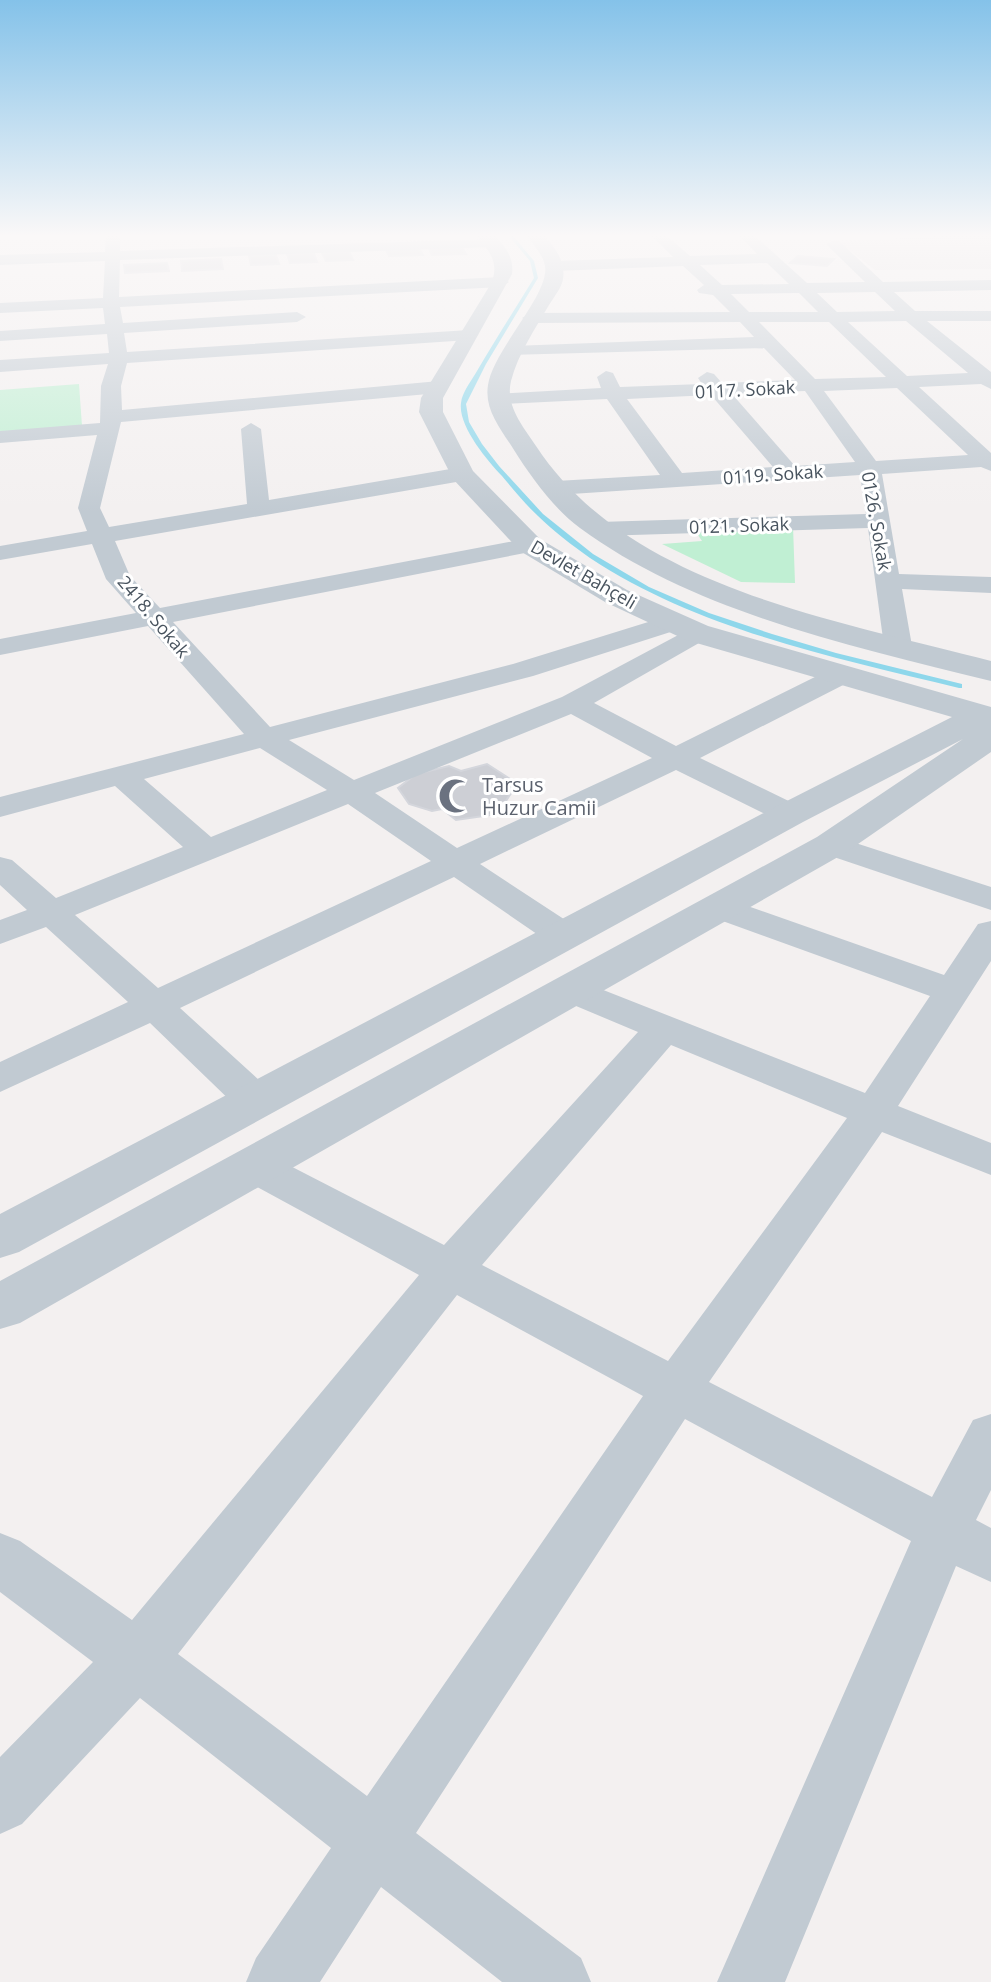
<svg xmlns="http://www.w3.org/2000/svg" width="991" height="1982" viewBox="0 0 991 1982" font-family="'Open Sans',sans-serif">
	<rect width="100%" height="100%" fill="#f3f0f0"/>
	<path fill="#e4e1e2" d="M943,236H991V269L875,270L839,242Z"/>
	<g fill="#c0efd3">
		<path d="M79,384L82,426L0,432V390Z"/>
		<path d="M793,526L795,583L741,582L662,544L702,541L694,529Z"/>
	</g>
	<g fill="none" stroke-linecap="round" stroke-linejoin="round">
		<path fill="#8ed7eb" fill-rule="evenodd" d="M509,236H513L534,261L538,278L486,364L466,404L469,422L482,444L499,466L543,514L593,554L649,587L709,613L772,634L836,653L962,684V688H959C833,657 699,630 590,558C573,546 552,530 538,516C525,504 513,489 502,476C487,460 458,426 461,403C462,392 472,380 477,371C495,340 515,309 534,278L530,261Z"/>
	</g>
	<g fill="#cdcfd5" stroke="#d4d6dc" stroke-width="2">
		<path d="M462,247L466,254L432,255L429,249Z"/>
		<path d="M419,248L423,255L389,256L386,250Z"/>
		<path d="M349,251L353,260L326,261L322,253Z"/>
		<path d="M314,253L317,262L290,263L287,254Z"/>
		<path d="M276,255L279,264L251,265L249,256Z"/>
		<path d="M798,256L834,259L827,266L790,263Z"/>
		<path d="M221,259L223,269L182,271L181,261Z"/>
		<path d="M167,263L169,271L125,273L124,265Z"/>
		<path d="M487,764L510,779L514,789L497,814L456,820L442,809L432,811L409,804L398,788L416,774L449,766L461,771Z"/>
	</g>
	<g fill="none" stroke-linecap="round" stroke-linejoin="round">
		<g fill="#c1cad2" fill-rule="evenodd">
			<path d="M106,236H120V251L492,239L499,243L492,247L120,260L119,297L501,277L509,282L501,287L120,307L123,323L297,312L306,317L297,322L124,333L127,352L469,330L478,335L469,340L127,363L121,386L122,410L439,381L449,387L439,393L121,422L100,508L109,527L247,504L241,429L251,423L261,429L269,500L462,467L473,474L462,481L115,541L130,576L160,608L530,538L539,540L542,545L539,550L530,552L173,622L270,727L513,664L674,614L683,616L687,622L683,628L533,676L289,740L354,780L562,697L697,625L706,627L710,633L706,639L594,703L676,746L831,669L841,667L851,669L855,675L851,681L700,758L801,807L806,814L801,821L790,824L779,821L676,770L480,864L576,927L581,935L576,943L563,946L550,943L454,877L180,1008L271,1091L277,1101L271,1111L256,1115L241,1111L150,1023L0,1092V1062L128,1002L46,927L0,944V920L27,910L0,885V857L12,860L56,898L183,847L115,786L0,817V797L244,734L148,626L0,655V639L136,613L106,579L92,544L0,560V546L87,531L78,508L97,435L0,443V431L100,423L101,386L108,364L0,372V360L109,353L107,334L0,341V331L105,324L103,308L0,313V303L103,298L105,261L0,265V255L105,252ZM571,714L652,758L457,848L375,793ZM260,748L327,790L211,837L144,779ZM348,804L431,861L158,988L75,915Z"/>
			<path d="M652,236H667L690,256L757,254L740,236H755L807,283L865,282L829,247L827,244L834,240L839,241L883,282L991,280V290L894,292L915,311H991V321H927L991,372V389L981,384L919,387L991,453V471L981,467L882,474L899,574L991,577V593L902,589L912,646L908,652H888L884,646L868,528L599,536L591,534L587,529L591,524L599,522L866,514L860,475L556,495L548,493L545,488L556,481L660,475L607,399L500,404L493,402L490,398L493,394L601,388L597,377L606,371L613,373L620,387L702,384L698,378L707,372L714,374L722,383L795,380L764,348L506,355L503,351L506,347L512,346L754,337L740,322L531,323L522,318L531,313L730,312L713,295L699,293L697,290L704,285L683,266L554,271L546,266L554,261L673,257ZM767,263L789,284L722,285L700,265ZM875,292L895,311L837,312L817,293ZM799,293L818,312H749L731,294ZM906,321L968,373L907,376L848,322ZM759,322H829L886,377L815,379ZM897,388L968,455L876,461L824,391ZM805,391L855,462L795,466L732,394ZM711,395L773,467L682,473L627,399Z"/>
			<path d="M831,835L991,887V910L819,852L814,845L819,838Z"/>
			<path d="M719,896L944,975L978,924L991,921V961L898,1106L991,1143V1175L882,1132L709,1382L932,1497L973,1420L991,1414V1490L976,1520L991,1528V1582L956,1566L785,1982H717L911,1541L685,1419L416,1833L581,1958L591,1982H502L381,1887L320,1982H246L256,1958L331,1848L140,1698L22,1824L0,1834V1757L93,1662L0,1592V1533L20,1541L132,1620L419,1275L239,1177L232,1166L239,1155L254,1150L269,1155L444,1245L638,1032L557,998L551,990L557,982L570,978L583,982L865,1093L930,996L706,915L701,907L706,899ZM671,1045L847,1118L668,1361L482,1265ZM457,1295L643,1396L367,1796L178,1654Z"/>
		</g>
		<g fill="#c1cad2" fill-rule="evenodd">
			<path d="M477,236H495C506,247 514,258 512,274L443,398V412L473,471L540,539L627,590L708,626L991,707V752L845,853L20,1323L0,1329V1281L817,837L963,739L803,822L19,1252L0,1258V1214L777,806L952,717L686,640L605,602L520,551L453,479L419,412L421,398L492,282C499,260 489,252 477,236Z"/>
			<path d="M527,236H544C555,247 566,262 563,279C562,287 554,297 549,305C535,329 518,354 511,381C505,406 523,426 536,446C629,588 838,620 991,661V681C854,647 694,612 580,528C554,509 531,477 514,450C501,429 484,410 488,385C493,350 550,294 545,266C543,254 533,245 527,236Z"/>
		</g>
	</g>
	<linearGradient id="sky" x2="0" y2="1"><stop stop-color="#84c2e9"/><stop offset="0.46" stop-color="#faf8f8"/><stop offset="1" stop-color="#faf8f8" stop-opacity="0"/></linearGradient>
	<rect width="991" height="513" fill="url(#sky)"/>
	<defs>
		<g id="mosque-bare" transform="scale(2.76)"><path d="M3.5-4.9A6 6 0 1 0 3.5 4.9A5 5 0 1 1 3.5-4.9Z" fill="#6b7280" stroke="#fff" stroke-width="2.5" paint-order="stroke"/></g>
	</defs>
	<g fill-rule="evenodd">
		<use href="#mosque-bare" x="456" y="796"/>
	</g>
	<g text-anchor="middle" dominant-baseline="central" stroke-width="6" stroke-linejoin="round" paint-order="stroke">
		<g font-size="18" fill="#48535e" stroke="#fff">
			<text transform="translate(745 389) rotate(-3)">0117. Sokak</text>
			<text transform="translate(773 474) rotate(-4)">0119. Sokak</text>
			<text transform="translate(877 521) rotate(80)">0126. Sokak</text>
			<text transform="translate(739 525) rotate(-2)">0121. Sokak</text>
			<text transform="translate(584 574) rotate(30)">Devlet Bahçeli</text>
			<text transform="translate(154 616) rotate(50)">2418. Sokak</text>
		</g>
		<g font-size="20" fill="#5b616d" stroke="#fff" text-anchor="start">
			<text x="482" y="784">Tarsus<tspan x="482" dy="23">Huzur Camii</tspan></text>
		</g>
	</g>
</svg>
